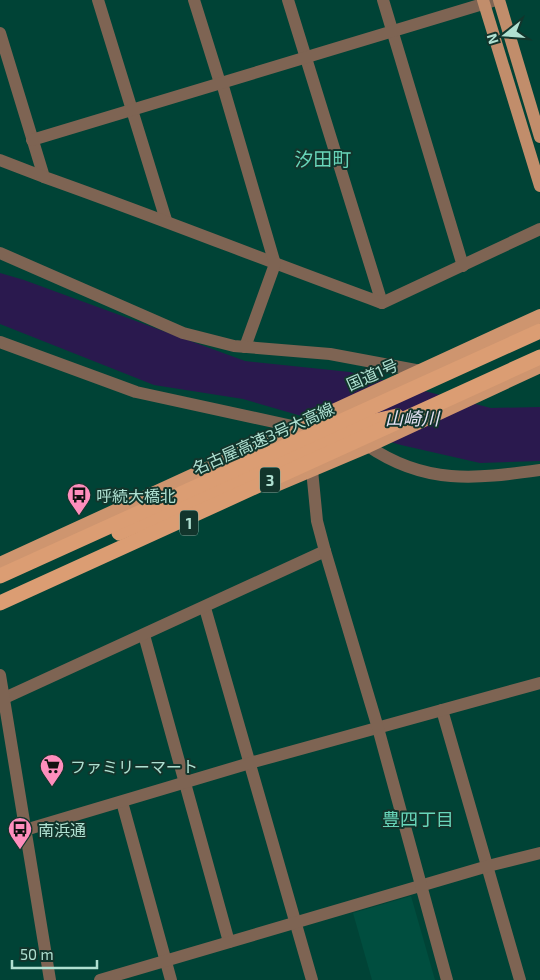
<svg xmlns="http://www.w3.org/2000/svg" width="540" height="980" viewBox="0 0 540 980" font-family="'Exo 2','Noto Sans JP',sans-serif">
	<rect width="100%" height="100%" fill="#004336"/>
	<path fill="#004e3f" d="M411,896L435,980H372L353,913Z"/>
	<path fill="#2a194e" d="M0,273L24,280L245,361L350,372L491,408L540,407V461L480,463L401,445L243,399L154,385L0,324Z"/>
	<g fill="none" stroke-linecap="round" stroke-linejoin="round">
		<g stroke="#7e6453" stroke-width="12">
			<path d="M98,0L166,220"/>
			<path d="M194,0L220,83"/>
			<path d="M288,0L382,303"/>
			<path d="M383,0L463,266"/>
			<path d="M0,33L44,177C157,217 269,262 382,303L540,229"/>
			<path d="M222,83L275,264L245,347"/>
			<path d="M32,140L496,0"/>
			<path d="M0,160L44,177"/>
			<path d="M0,253L183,333L234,346L330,354L421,371"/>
			<path d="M0,342L136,392L297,427"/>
			<path d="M368,446C425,485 475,479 540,470"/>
			<path d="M205,608L312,980"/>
			<path d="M144,635L229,942"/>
			<path d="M0,700L325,551"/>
			<path d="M442,710L520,980"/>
			<path d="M122,802L171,980"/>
			<path d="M25,830L250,763L540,683"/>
			<path d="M100,980L488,866L540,853"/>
		</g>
		<g stroke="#7e6453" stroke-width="12">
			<path d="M312,470L317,521L325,551L378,728L447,980"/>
			<path d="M0,675L50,980"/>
		</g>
		<g stroke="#c18d6b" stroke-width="12">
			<path d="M483,0L540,186"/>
			<path d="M499,0L540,137"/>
		</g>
		<g stroke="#ce956f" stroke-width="14">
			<path d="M278,484L368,446L540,366"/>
			<path d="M0,564L540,316"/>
		</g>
		<g stroke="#db9d73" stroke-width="15">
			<path d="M119,533L375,421L397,416"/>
			<path d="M0,576L540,331"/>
			<path d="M0,603L540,357"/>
		</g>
	</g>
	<defs>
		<g id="bus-pin" transform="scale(1.25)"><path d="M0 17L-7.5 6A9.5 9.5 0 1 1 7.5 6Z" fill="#fe8ebd" stroke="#12352c"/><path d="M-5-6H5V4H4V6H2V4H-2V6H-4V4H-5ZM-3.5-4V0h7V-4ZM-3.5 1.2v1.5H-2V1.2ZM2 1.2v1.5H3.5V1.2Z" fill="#111"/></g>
		<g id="supermarket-pin" transform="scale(1.25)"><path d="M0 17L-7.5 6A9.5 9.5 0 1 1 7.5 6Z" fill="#fe8ebd" stroke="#12352c"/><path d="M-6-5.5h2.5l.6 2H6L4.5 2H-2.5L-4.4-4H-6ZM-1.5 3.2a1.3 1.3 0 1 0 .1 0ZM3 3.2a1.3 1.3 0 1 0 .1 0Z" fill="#111"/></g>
	</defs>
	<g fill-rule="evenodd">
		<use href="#bus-pin" x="79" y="495"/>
		<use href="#supermarket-pin" x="52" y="766"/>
		<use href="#bus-pin" x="20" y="829"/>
	</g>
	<g text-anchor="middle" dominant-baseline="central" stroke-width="4" stroke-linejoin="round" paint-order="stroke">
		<g fill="#12352c" stroke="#80ada0" stroke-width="1">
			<rect x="260" y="467.5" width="20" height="25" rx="4"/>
			<rect x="180" y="510.5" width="18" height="25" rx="4"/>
		</g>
		<g font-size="15" font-weight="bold" fill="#afe0d1">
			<text x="270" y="480">3</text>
			<text x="189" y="523">1</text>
		</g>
		<g font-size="16" fill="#afe0d1" stroke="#12352c">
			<text transform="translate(372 374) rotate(-24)">国道1号</text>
			<text transform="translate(263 438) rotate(-24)">名古屋高速3号大高線</text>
		</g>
		<g font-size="16" fill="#afe0d1" stroke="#12352c" text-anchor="start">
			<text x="96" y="495">呼続大橋北</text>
			<text x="70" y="766">ファミリーマート</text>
			<text x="38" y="829">南浜通</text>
		</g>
		<g font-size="18" font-style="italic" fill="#e5e2f4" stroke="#12352c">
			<text x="412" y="418">山崎川</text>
		</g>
		<g font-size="18" fill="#68d5b9" stroke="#12352c">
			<text x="418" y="819">豊四丁目</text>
		</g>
		<g font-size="19" fill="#68d5b9" stroke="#12352c">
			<text x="323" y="158">汐田町</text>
		</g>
	</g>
	<g transform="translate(505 35) rotate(253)" stroke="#12352c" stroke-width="4" paint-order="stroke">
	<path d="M0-4L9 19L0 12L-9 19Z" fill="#afe0d1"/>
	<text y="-8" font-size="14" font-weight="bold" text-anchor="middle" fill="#afe0d1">N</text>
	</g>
	<path d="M12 960v8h85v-8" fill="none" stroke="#afe0d1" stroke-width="2.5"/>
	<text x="20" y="960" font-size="15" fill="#afe0d1" stroke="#12352c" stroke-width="4" paint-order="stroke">50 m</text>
</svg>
